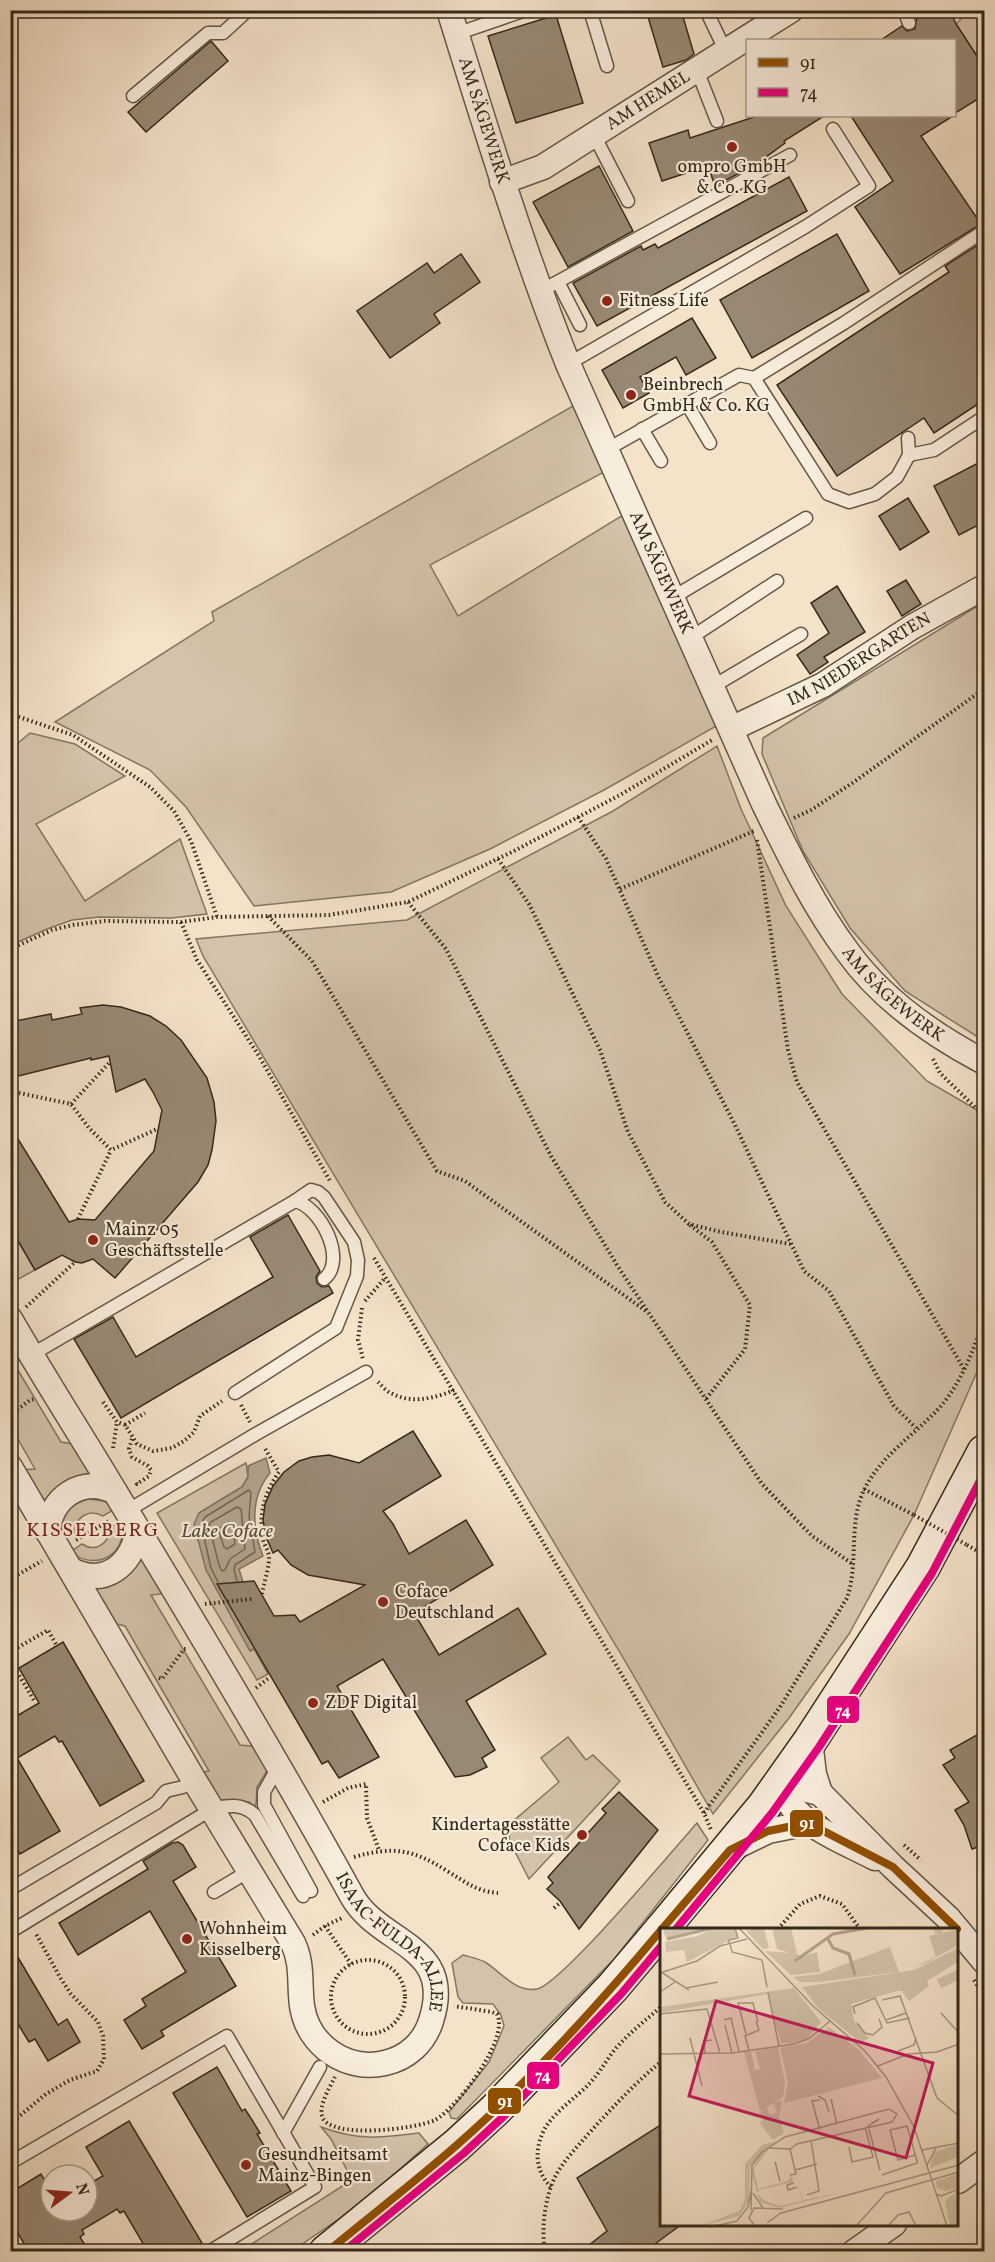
<svg xmlns="http://www.w3.org/2000/svg" width="995" height="2262" viewBox="0 0 995 2262" font-family="Vollkorn,serif">
	<rect width="100%" height="100%" fill="#f4e2c9"/>
	<filter id="stains"><feTurbulence type="fractalNoise" baseFrequency=".00333" numOctaves="4"/><feColorMatrix values="0 0 0 0 .2 0 0 0 0 .09 0 0 0 0 .02 0 0 0 .5 -.17"/></filter>
	<radialGradient id="worn" r=".72"><stop offset=".6" stop-color="#630" stop-opacity="0"/><stop offset="1" stop-color="#630" stop-opacity=".3"/></radialGradient>
	<g fill="#d4c3ab" stroke="#847663" stroke-width="1.5">
		<path d="M969,11H984V67L956,24Z"/>
		<path d="M573,406L606,471L430,565L458,616L623,515L718,725L604,790L490,849L391,892L254,906L186,807L150,770L55,722L214,621L212,612Z"/>
		<path d="M984,602V1041L905,991L850,928L803,851L762,754L763,738Z"/>
		<path d="M30,733L75,744L125,776L36,824L85,901L180,839L207,914L171,918L99,917L72,920L47,929L11,945V749Z"/>
		<path d="M717,746L741,809L786,906L842,994L927,1081L984,1114V1356L914,1515L849,1634L789,1718L713,1814L628,1666L203,956L196,939L407,920L613,811Z"/>
		<path d="M10,1227L35,1270L13,1282L10,1278Z"/>
		<path d="M10,1357L61,1442L81,1445L89,1467V1473L38,1504L19,1470L35,1469L11,1427Z"/>
		<path d="M246,1463L248,1477L242,1487L199,1513L197,1538L251,1651L254,1649L268,1674L257,1680L157,1513Z"/>
		<path d="M88,1499L104,1501L115,1509L103,1516C89,1508 75,1517 75,1533L62,1540C58,1520 68,1504 88,1499Z"/>
		<path d="M122,1521C128,1555 96,1572 70,1552L82,1544C96,1553 110,1543 110,1527Z"/>
		<path d="M146,1557L169,1593L151,1595L240,1745L260,1747L268,1769L257,1787L256,1804L254,1806L249,1802L218,1800L198,1773L209,1771L125,1626L109,1622L88,1589Z"/>
		<path d="M568,1737L586,1760L593,1755L620,1781L529,1879L509,1840L511,1823L559,1782L541,1758Z"/>
		<path d="M697,1823L708,1840L615,1958L457,2119L451,2118L449,2112L489,2062L504,2026L501,2015L493,2004L463,2003L458,1997L452,1963L463,1955C470,1957 479,1959 485,1962C501,1972 516,1993 537,1989C561,1984 673,1850 697,1823Z"/>
		<path d="M321,2127C359,2141 381,2138 419,2133L428,2144L362,2203L292,2251L239,2252L352,2180L331,2139Z"/>
	</g>
	<path fill="#b3a38e" stroke="#817260" stroke-width="1.5" d="M266,1458L270,1473C250,1497 252,1528 263,1556L239,1569L243,1582L274,1638L250,1651L206,1570L194,1524L199,1513L242,1487L248,1477V1466Z"/>
	<g fill="none" stroke-linecap="round" stroke-linejoin="round">
		<g stroke="#746654" stroke-width="1.5">
			<path d="M237,1507L241,1509L245,1549L230,1559L225,1570L222,1571L219,1565L209,1525L211,1522Z"/>
			<path d="M229,1522L233,1524L235,1544L227,1549L224,1547L218,1529Z"/>
			<path d="M218,1582L211,1568L201,1524L205,1517L249,1490L251,1493L249,1516L255,1552L235,1565L234,1570L237,1581"/>
		</g>
	</g>
	<g fill="#988975" stroke="#35291b" stroke-width="1.5">
		<path d="M646,10H681L694,54L686,60L663,67Z"/>
		<path d="M915,10H950L956,24L984,67V95L954,114V40H881L902,26L907,31L915,29L917,16Z"/>
		<path d="M556,15L583,103L516,123L488,36Z"/>
		<path d="M211,41L228,61L146,132L128,112Z"/>
		<path d="M757,116H824L784,141L785,143L758,163L715,186L708,166L662,181L649,143L688,130L690,138Z"/>
		<path d="M851,116H953L921,136L981,224L900,274L855,207L893,181Z"/>
		<path d="M599,166L633,231L568,267L533,202Z"/>
		<path d="M789,177L807,211L597,326L573,283L641,246L643,250L655,244L658,248Z"/>
		<path d="M837,234L869,291L752,358L720,300Z"/>
		<path d="M984,241V400L934,433L924,418L837,476L777,385L949,272L945,266Z"/>
		<path d="M461,254L480,282L434,314L440,323L390,358L357,311L427,263L434,273Z"/>
		<path d="M692,318L716,358L686,375L676,357L640,377L649,393L623,408L602,370Z"/>
		<path d="M984,460V522L959,535L934,486Z"/>
		<path d="M908,498L929,532L900,550L879,516Z"/>
		<path d="M906,580L921,604L902,616L887,591Z"/>
		<path d="M837,586L865,632L824,657L828,662L810,674L797,655L829,633L811,603Z"/>
		<path d="M103,1005L121,1007L150,1016L166,1026L181,1040L207,1078L214,1102L216,1121L212,1150L208,1165L198,1182L115,1278L93,1259L82,1263L75,1262L62,1255L35,1270L10,1227V1126L69,1222L78,1219L95,1220L154,1151L162,1110L153,1092L145,1079L116,1092L109,1056L91,1060V1058L10,1078V1022L51,1014L52,1020L82,1014L80,1008Z"/>
		<path d="M288,1215L320,1271L316,1277L317,1283L322,1287L329,1286L333,1293L121,1418L74,1339L113,1317L136,1357L273,1277L250,1237Z"/>
		<path d="M413,1431L441,1476L383,1511L393,1524L409,1554L466,1520L493,1565L414,1613L439,1655L518,1608L546,1654L466,1701L495,1750L482,1758L487,1767L470,1775L455,1777L383,1659L337,1686L379,1757L339,1778L328,1761L322,1764L217,1584L254,1581L274,1616L295,1615L300,1622L365,1585L308,1575L291,1565L278,1550L273,1553L266,1537L263,1520L265,1504L273,1486L284,1472L299,1461L312,1457L329,1455L359,1463Z"/>
		<path d="M63,1642L144,1781L100,1806L62,1741L59,1742L55,1736L17,1758L60,1831L20,1854L10,1838V1720L39,1703L19,1668Z"/>
		<path d="M984,1731V1845L972,1849L964,1825L955,1810L969,1802L943,1765L955,1758L950,1750Z"/>
		<path d="M619,1792L658,1830L579,1929L560,1901L547,1889L553,1883L548,1877L606,1813L602,1809Z"/>
		<path d="M178,1842L183,1845L196,1867L173,1881L236,1986L161,2031L164,2036L142,2049L124,2020L146,2006L142,1999L186,1972L150,1911L78,1955L59,1923L148,1869L143,1861L172,1843Z"/>
		<path d="M10,1944L58,2025L67,2019L80,2042L48,2061L35,2039L29,2042L10,2011Z"/>
		<path d="M217,2067L242,2111L245,2109L252,2120L260,2133L257,2134L291,2191L247,2217L173,2093Z"/>
		<path d="M129,2121L202,2243L189,2252H148L124,2211L120,2213L117,2209L82,2230L84,2234L80,2237L89,2252H29L10,2220V2193L41,2174L51,2190V2211H87V2185L103,2176L86,2147Z"/>
		<path d="M662,2124V2224H682L644,2252H580L607,2231L577,2178Z"/>
	</g>
	<g fill="none" stroke-linecap="round" stroke-linejoin="round">
		<g stroke="#655746" stroke-width="15">
			<g id="service">
				<path d="M590,10L607,66"/>
				<path d="M706,10L726,52"/>
				<path d="M904,10L909,23"/>
				<path d="M456,34L526,10"/>
				<path d="M697,70L717,121"/>
				<path d="M133,96L208,33H223L248,10"/>
				<path d="M594,135L628,201"/>
				<path d="M558,282L580,325"/>
				<path d="M539,292L790,155"/>
				<path d="M568,364L805,227L869,186L833,129"/>
				<path d="M754,378L844,323L984,231"/>
				<path d="M687,404L710,443"/>
				<path d="M642,429L661,461"/>
				<path d="M606,450L739,375L754,378L828,494L849,502L875,494L897,477L909,455L908,438"/>
				<path d="M909,455L934,450L984,417"/>
				<path d="M672,598L806,518"/>
				<path d="M689,636L701,631L777,581"/>
				<path d="M712,687L801,634"/>
				<path d="M31,1355L295,1201C320,1206 348,1260 324,1279"/>
				<path d="M235,1393L336,1328L357,1276L358,1260L354,1242L324,1197L318,1192L311,1190L295,1201"/>
				<path d="M137,1505L256,1434L366,1372"/>
				<path d="M278,1767L264,1792V1805L311,1891"/>
				<path d="M10,1889L156,1803L166,1791L183,1787"/>
				<path d="M214,1892L249,1871"/>
				<path d="M10,1932L212,1809C228,1805 242,1803 255,1815L303,1896"/>
				<path d="M283,2133L320,2067"/>
				<path d="M10,2163L227,2036L315,2187L209,2252"/>
			</g>
		</g>
		<g stroke="#655746" stroke-width="27">
			<g id="minor">
				<path id="s1" d="M449,10C486,129 522,248 568,364L764,804C789,855 813,905 847,951C881,999 933,1035 984,1062"/>
				<path id="s2" d="M502,182L543,167L791,10"/>
				<path id="s3" d="M731,729L823,685L912,627L984,587"/>
				<path id="s4" d="M10,1319C39,1369 70,1418 100,1467C186,1609 272,1751 352,1896C379,1945 456,1944 431,2021C424,2043 407,2058 385,2063C347,2072 308,2046 302,2006C299,1983 303,1964 293,1943L194,1780L10,1467"/>
				<path d="M48,1532C49,1498 83,1475 115,1492"/>
				<path d="M71,1570C106,1587 131,1565 138,1531"/>
				<path d="M810,1741L814,1774L820,1793"/>
				<path d="M778,1787L799,1788L820,1793L893,1867L948,1918L984,1961"/>
				<path d="M778,1787C801,1827 835,1837 875,1858"/>
				<path d="M735,1847L768,1831L808,1823"/>
				<path d="M958,2181L984,2162"/>
				<path d="M854,2252L894,2224"/>
			</g>
		</g>
		<g stroke="#35291b" stroke-width="36">
			<g id="secondary">
				<path d="M662,1929L764,1806L810,1741L923,1567L984,1452"/>
				<path d="M326,2252L457,2145L496,2109L613,1987L662,1929"/>
			</g>
		</g>
		<g stroke="#35291b" stroke-width="4" stroke-dasharray="1.5 3" stroke-linecap="butt">
			<path d="M10,714L73,735L150,787L174,811L191,841L217,917"/>
			<path d="M578,817L606,859L658,976L735,1125L804,1271L829,1291L894,1406L916,1428"/>
			<path d="M794,818L811,810L851,784L984,689"/>
			<path d="M757,840L788,1050L797,1082L965,1371"/>
			<path d="M498,859L529,904L600,1050L628,1132L665,1202L689,1224L721,1232L790,1244"/>
			<path d="M620,889L754,831"/>
			<path d="M408,902L446,949L551,1156L617,1265L762,1484L812,1536L854,1565"/>
			<path d="M268,916L312,961L437,1171L465,1181L646,1311"/>
			<path d="M181,922L197,960L259,1056L330,1181"/>
			<path d="M10,949L52,930L73,925L105,921L181,922L217,917L329,915L408,902L514,851L620,795L712,740"/>
			<path d="M933,1059L940,1073L984,1116"/>
			<path d="M10,1091L71,1104L89,1128L111,1150L157,1129"/>
			<path d="M71,1104L110,1062"/>
			<path d="M78,1219L111,1150"/>
			<path d="M690,1225L712,1242L750,1305L745,1349L706,1399"/>
			<path d="M374,1258L704,1813L711,1830"/>
			<path d="M10,1289L16,1298"/>
			<path d="M365,1301L385,1278"/>
			<path d="M26,1307L75,1262"/>
			<path d="M362,1308L358,1340L363,1359"/>
			<path d="M378,1382C382,1386 387,1392 393,1394C412,1404 436,1398 454,1390"/>
			<path d="M103,1402L117,1422L125,1425L137,1444L153,1451L172,1448L184,1441L194,1432L200,1416L222,1401"/>
			<path d="M241,1405L250,1422"/>
			<path d="M10,1415L30,1400L35,1399"/>
			<path d="M125,1425L145,1413"/>
			<path d="M132,1439L129,1449L132,1457L148,1466L151,1470L149,1476L137,1484L136,1482"/>
			<path d="M113,1448L117,1422"/>
			<path d="M864,1489L914,1515"/>
			<path d="M76,1540L109,1521"/>
			<path d="M967,1545L984,1555"/>
			<path d="M10,1579L42,1561"/>
			<path d="M262,1594C264,1582 269,1569 269,1557C269,1551 264,1545 263,1539C258,1514 265,1492 279,1472L264,1447"/>
			<path d="M205,1604L252,1599"/>
			<path d="M10,1652L48,1630L57,1646"/>
			<path d="M10,1660L35,1702"/>
			<path d="M159,1678L162,1679L184,1649H187"/>
			<path d="M256,1688L270,1677"/>
			<path d="M323,1802L348,1788L366,1784L367,1818L379,1850"/>
			<path d="M704,1813L780,1707L847,1598C859,1563 848,1523 864,1490C881,1455 916,1434 941,1406C962,1381 973,1351 984,1320"/>
			<path d="M904,1845L921,1860"/>
			<path d="M354,1857C393,1846 413,1849 447,1871C466,1882 475,1891 498,1893"/>
			<path d="M554,1908L561,1902"/>
			<path d="M325,1926L351,1964"/>
			<path d="M778,1929L800,1904L820,1896L842,1904L860,1929"/>
			<path d="M313,1935L325,1926L342,1918"/>
			<circle cx="368" cy="1997" r="37"/>
			<path d="M974,1980L984,1996"/>
			<path d="M335,2077C330,2087 319,2104 322,2116C328,2140 417,2129 435,2120C457,2108 510,2039 497,2014L492,2012L454,2006"/>
			<path d="M10,2124L46,2094L70,2080L97,2071L104,2059L103,2036L98,2022L71,1994L61,1979L35,1932"/>
			<path d="M551,2187C536,2172 534,2152 543,2132C552,2113 576,2098 590,2083C599,2073 605,2063 612,2053C626,2035 645,2021 662,2006"/>
			<path d="M545,2252C541,2228 545,2196 556,2175C565,2159 578,2146 590,2132C613,2107 636,2082 662,2061"/>
		</g>
		<use href="#service" stroke="#f8ecdc" stroke-width="12"/>
		<use href="#minor" stroke="#f8ecdc" stroke-width="24"/>
		<use href="#secondary" stroke="#f8ecdc" stroke-width="33"/>
		<path stroke="#35291b" stroke-width="4" stroke-dasharray="1.5 3" stroke-linecap="butt" d="M914,1515L967,1545"/>
		<g stroke="#f8ecdc" stroke-width="12">
			<g id="bus-1">
				<path d="M662,1929L730,1850L768,1831L808,1823L893,1867L957,1929"/>
				<path d="M327,2252C370,2216 415,2182 458,2144C530,2081 600,2003 662,1929"/>
			</g>
		</g>
		<g stroke="#f8ecdc" stroke-width="12">
			<g id="bus-2">
				<path d="M676,1929L772,1813L819,1747L932,1573L984,1473"/>
				<path d="M343,2252L464,2153L503,2117L621,1994L662,1945"/>
			</g>
		</g>
		<use href="#bus-1" stroke="#914f00" stroke-width="8"/>
		<use href="#bus-2" stroke="#e6007e" stroke-width="8"/>
	</g>
	<g fill="#8f2418" stroke="#f8ecdc" stroke-width="2">
		<circle cx="732" cy="147" r="6"/>
		<circle cx="607" cy="301" r="6"/>
		<circle cx="631" cy="395" r="6"/>
		<circle cx="93" cy="1240" r="6"/>
		<circle cx="383" cy="1602" r="6"/>
		<circle cx="313" cy="1703" r="6"/>
		<circle cx="582" cy="1835" r="6"/>
		<circle cx="187" cy="1939" r="6"/>
		<circle cx="246" cy="2165" r="6"/>
	</g>
	<g text-anchor="middle" dominant-baseline="central" stroke-width="4.5" stroke-linejoin="round" paint-order="stroke">
		<g font-size="18" fill="#35291b" stroke="#f8ecdc">
			<text stroke="none"><textPath href="#s2" startOffset="168">AM HEMEL</textPath></text>
			<text stroke="none"><textPath href="#s1" startOffset="116">AM SÄGEWERK</textPath></text>
			<text stroke="none"><textPath href="#s1" startOffset="602">AM SÄGEWERK</textPath></text>
			<text stroke="none"><textPath href="#s3" startOffset="146">IM NIEDERGARTEN</textPath></text>
			<text stroke="none"><textPath href="#s1" startOffset="1088">AM SÄGEWERK</textPath></text>
			<text stroke="none"><textPath href="#s4" startOffset="734">ISAAC-FULDA-ALLEE</textPath></text>
		</g>
		<g font-size="18" fill="#35291b" stroke="#f8ecdc" text-anchor="start">
			<text x="732" y="167" text-anchor="middle">ompro GmbH<tspan x="732" dy="21">&amp; Co. KG</tspan></text>
			<text x="619" y="301">Fitness Life</text>
			<text x="643" y="385">Beinbrech<tspan x="643" dy="21">GmbH &amp; Co. KG</tspan></text>
			<text x="105" y="1230">Mainz 05<tspan x="105" dy="21">Geschäftsstelle</tspan></text>
			<text x="395" y="1592">Coface<tspan x="395" dy="21">Deutschland</tspan></text>
			<text x="325" y="1703">ZDF Digital</text>
			<text x="570" y="1825" text-anchor="end">Kindertagesstätte<tspan x="570" dy="21">Coface Kids</tspan></text>
			<text x="199" y="1929">Wohnheim<tspan x="199" dy="21">Kisselberg</tspan></text>
			<text x="258" y="2155">Gesundheitsamt<tspan x="258" dy="21">Mainz-Bingen</tspan></text>
		</g>
		<g font-size="20" letter-spacing="1.5" fill="#7a1f14" stroke="#f8ecdc">
			<text x="93" y="1531">KISSELBERG</text>
		</g>
		<g font-size="20" font-style="italic" fill="#5b4e3e" stroke="#f8ecdc">
			<text x="227" y="1532">Lake Coface</text>
		</g>
	</g>
	<g transform="translate(660 1928)">
		<rect width="298" height="298" fill="#f4e2c9"/>
		<path d="M47,0L6,10L3,2L8,0ZM55,0H74L78,8L27,34L24,22L6,24L5,14L37,8ZM94,0H104L109,20L103,21L86,3ZM112,0H131L137,26L131,25L143,28L157,24L160,44L131,47L105,23L130,25L117,21ZM274,0H283L282,5L298,1V17L268,34L250,40L276,29L269,8L282,5L275,6ZM230,19L239,44L158,54H140L133,49L159,46ZM298,20V34L267,53L269,58L249,73L242,63H237L191,76L194,93L209,110L201,115L158,80L142,59L254,42ZM297,42L298,52L281,60L277,51ZM134,60L161,94L149,109L133,115H121L107,66L0,85V79ZM169,99L199,122L222,150L124,175L128,154L120,120L147,115ZM118,119L125,155L123,169L100,183L84,124L91,123L95,142L100,141L95,123ZM122,173L119,189L124,205L113,212L99,194L103,192L100,185L107,178L109,187L117,185L114,174ZM117,213L90,239L89,273L79,288L41,298L79,283L85,272V236L102,217ZM298,216V229L270,240L273,225ZM108,222L94,241L98,261L128,253L132,247L133,254L99,262L97,265L105,273L119,278L142,273L138,254L143,272L179,265L119,280L100,274L91,243L98,230ZM298,246V260L286,263L277,260L276,253ZM298,263V298H290L285,273Z" fill="#d4c3ab"/>
		<path fill="none" stroke="#b3a38e" stroke-width="3" d="M7,11L52,0M168,11L173,20L189,26L195,47M135,33L173,6L208,0"/>
		<path fill="none" stroke="#a89883" stroke-width="1.5" d="M79,0L154,79L205,123L226,149L254,199L287,298M68,16L69,12L78,10L75,0M70,16L72,24L102,32L107,59M1,44L29,62M0,45L37,33L60,18L87,11M26,60L58,54M0,64L15,54M108,64L119,118M222,72L240,68L277,170L299,188M281,85L299,105M0,86L47,81L60,125M195,86L193,79L215,70L227,95L250,90M64,92L71,90L79,124M226,92L246,85M197,95L205,105L213,107L222,99L219,91M65,97L72,125M86,106L78,75H93L98,94M30,110L42,158M89,122L85,108L99,102L96,93M238,123L254,117L256,109M45,125L44,113L52,112M0,126L72,125L134,116L150,110L170,93M218,138L248,126L277,124L299,116M158,168L165,172L169,184M171,171L177,196M219,191L208,198L220,242M160,202L152,173L160,172M189,219L192,234L213,229L205,199M130,221L136,246L130,247M262,222L299,215M115,234L120,253M267,237L276,220M135,242L157,236M222,247L257,235V233L250,208L247,198L230,202L238,232L255,227M134,255L127,257L128,262L137,259M93,265L103,280M276,266L281,268L299,261M147,267L159,263L151,212M91,282L92,237L101,225L125,209L229,181L237,186L232,194L137,216L130,221L109,220M77,293L88,279L91,263M107,295L121,285L299,237M55,298L77,293M95,298L89,290L94,280L123,281M196,298L226,265L299,244M228,298L238,287L249,284L256,298"/>
		<path fill="#c2185b" fill-opacity="0.15" stroke="#c2185b" stroke-width="3" d="M56,73L273,135L246,230L29,168Z"/>
		<rect width="298" height="298" fill="none" stroke="#35291b" stroke-width="3"/>
	</g>
	<g stroke="#f8ecdc" stroke-width="2">
		<rect x="826" y="1695" width="34" height="29" rx="6" fill="#e6007e"/>
		<rect x="789" y="1809" width="35" height="29" rx="6" fill="#914f00"/>
		<rect x="526" y="2061" width="34" height="29" rx="6" fill="#e6007e"/>
		<rect x="487" y="2087" width="35" height="28" rx="6" fill="#914f00"/>
	</g>
	<g font-size="16" text-anchor="middle" font-weight="bold" fill="#fff">
		<text x="843" y="1716">74</text>
		<text x="807" y="1829">91</text>
		<text x="543" y="2081">74</text>
		<text x="505" y="2107">91</text>
	</g>
	<rect width="995" height="2262" fill="none" stroke="#f4e2c9" stroke-width="36"/>
	<rect x="12" y="12" width="971" height="2238" fill="none" stroke="#35291b" stroke-width="3"/>
	<rect x="18" y="18" width="959" height="2226" fill="none" stroke="#35291b" stroke-width="1.5"/>
	<rect x="746" y="39" width="210" height="78" fill="#f8ecdc" stroke="#aa9e8f" stroke-width="1.5"/>
	<rect x="758" y="58" width="30" height="9" fill="#914f00" stroke="#aa9e8f" stroke-width="1.5"/>
	<text x="800" y="69" font-size="18" fill="#35291b">91</text>
	<rect x="758" y="88" width="30" height="9" fill="#e6007e" stroke="#aa9e8f" stroke-width="1.5"/>
	<text x="800" y="99" font-size="18" fill="#35291b">74</text>
	<g transform="translate(69 2193) rotate(74)"><circle r="28" fill="#f8ecdc" stroke="#aa9e8f" stroke-width="1.5"/>
	<path d="M0-4.5L10 22L0 15L-10 22Z" fill="#8f2418"/>
	<text y="-9" font-size="16" font-weight="bold" text-anchor="middle" fill="#35291b">N</text>
	</g>
	<rect width="100%" height="100%" filter="url(#stains)"/>
	<rect width="100%" height="100%" fill="url(#worn)"/>
</svg>
